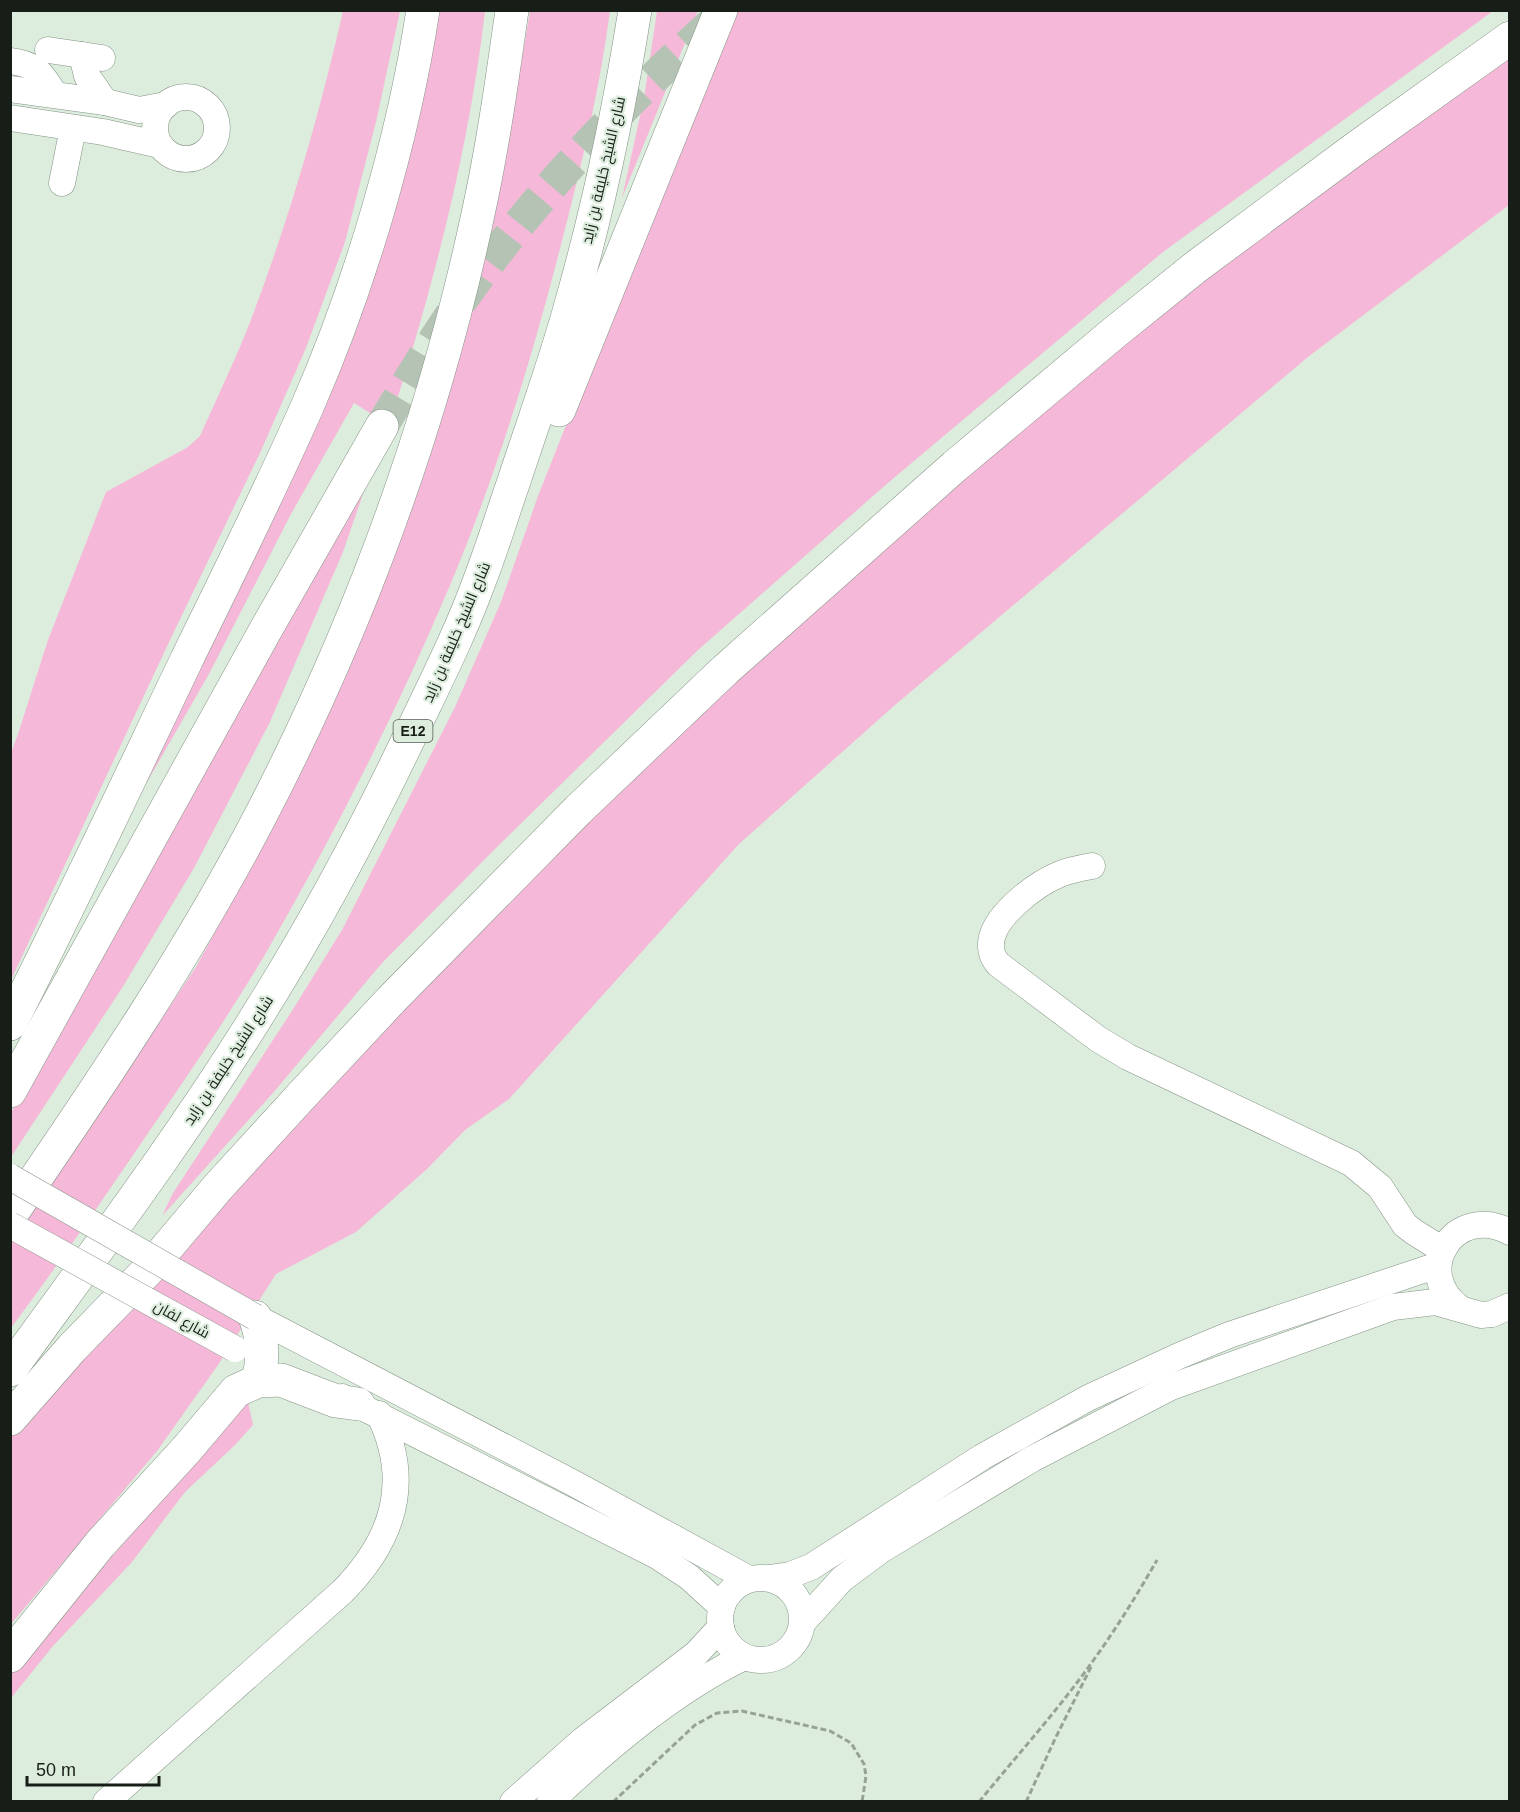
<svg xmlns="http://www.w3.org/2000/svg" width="1520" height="1812" viewBox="0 0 1520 1812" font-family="Arial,Cairo,sans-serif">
	<rect width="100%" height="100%" fill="#ddeddd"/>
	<g fill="#f6b8d8">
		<path d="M343,11H400L376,122L345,242L306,348L260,453L170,640L11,980V753L18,734L48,640L106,492L188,447L200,436C215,402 231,369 245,335C286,230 318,121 343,11Z"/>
		<path d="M434,11H485C469,151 432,291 389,425L354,403L291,514L209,674L108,850L253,548Z"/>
		<path d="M530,11H610C600,86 583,160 564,233C534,352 498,470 451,583C398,709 335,833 267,951C230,1014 188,1075 146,1136C102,1201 58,1265 11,1328V1242L58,1175L196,967L263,844L317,739L363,631L462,348L492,231L502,178Z"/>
		<path d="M657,11H698L622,198L644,98Z"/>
		<path d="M730,11H1493L1163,252L889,482L698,650L497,847L382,963L273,1093L162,1216L173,1193L290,1014L342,930L455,707L501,602L538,496Z"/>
		<path d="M1509,53V205L1308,357L895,705L739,844L509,1099L465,1130L427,1169L356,1232L276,1274L218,1365L157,1451L11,1624V1436L58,1375L411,995L843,576L1271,223Z"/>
		<path d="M383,436L343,552L269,724L194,868L122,988L11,1157V1113L124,899Z"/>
		<path d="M248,1402L253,1425L235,1445L185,1492L132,1562L53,1646L11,1698V1671L124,1543L238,1409Z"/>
	</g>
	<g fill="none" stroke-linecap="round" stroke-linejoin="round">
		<path stroke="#b5c3b5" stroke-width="33" stroke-dasharray="33 16" stroke-linecap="butt" d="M382,426C410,379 438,332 470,288C543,187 630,96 723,14"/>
		<g stroke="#849385" stroke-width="27">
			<g id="minor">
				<path d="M48,50L102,58"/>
				<path d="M82,55L87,76L105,102"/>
				<path d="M10,61C36,64 42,73 55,95"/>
				<path d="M10,89L105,102L139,110L166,105"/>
				<circle cx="186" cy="128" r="31"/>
				<path d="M10,118L103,132L160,145"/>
				<path d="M62,183L73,128"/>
				<path d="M1092,866C1081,868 1070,870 1060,874C1036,884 989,918 991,947C991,953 994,959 998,964L1098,1039L1128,1057L1351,1163L1380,1187L1405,1225L1414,1232L1443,1250"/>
				<path d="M1461,1309C1410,1273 1454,1202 1510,1232"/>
				<path d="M255,1317L575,1484L749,1579"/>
				<path d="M342,1397L657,1556L689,1577L722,1607"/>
				<circle cx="761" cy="1619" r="41"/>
				<path d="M769,1578L790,1575L811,1567L982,1457L1088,1398L1181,1355L1229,1335L1438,1265"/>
				<path d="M803,1622L842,1579L881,1550L1032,1459L1171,1387L1393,1307L1435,1302L1481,1315L1492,1314L1510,1306"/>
				<path d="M106,1802L343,1591C394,1539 412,1481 379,1414"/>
				<path d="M513,1802L583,1740L696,1654L721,1627"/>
				<path d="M550,1802C607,1748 674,1691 744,1657"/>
			</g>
		</g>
		<g stroke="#849385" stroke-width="34">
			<g id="highway">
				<path d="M559,410L721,10"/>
				<path d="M10,1024C71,904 128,782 186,661C227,577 269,493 307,407C360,286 403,141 423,10"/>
				<path d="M10,1091L265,631L382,426"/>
				<path d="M10,1216C100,1085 190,952 263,811C362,619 437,412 481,200C494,138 503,74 512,10"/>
				<path d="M255,1317C263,1338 264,1358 258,1381"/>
				<path d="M10,1370C96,1251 185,1133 262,1008C320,915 371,819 417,721C439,675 462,629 479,582C492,549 502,515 514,481C533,423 554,366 570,308C598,210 619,111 635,10"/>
				<path d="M10,1419L72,1348L148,1270L218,1187L304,1093L391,1000L578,810L725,670L955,466L1115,332L1197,266L1356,148L1510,38"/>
				<path d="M10,1656L100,1544L186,1450L236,1391L258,1381L281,1380L336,1401L358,1404"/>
			</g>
		</g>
		<g stroke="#96a296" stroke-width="3" stroke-dasharray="6 3" stroke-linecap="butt">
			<path d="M613,1802L695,1725L717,1713L742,1711L830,1731L851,1743L864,1764L866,1776L862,1802"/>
			<path d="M979,1802C1018,1754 1060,1708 1095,1658C1118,1626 1138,1593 1157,1560"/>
			<path d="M1026,1802L1055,1739L1092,1665"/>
		</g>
		<use href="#minor" stroke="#fff" stroke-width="26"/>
		<use href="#highway" stroke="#fff" stroke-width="33"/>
		<g stroke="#849385" stroke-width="27" stroke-linecap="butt">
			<g id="minor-bridge">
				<path d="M10,1177L255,1317"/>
				<path d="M10,1225L235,1349"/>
			</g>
		</g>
		<use href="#minor-bridge" stroke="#fff" stroke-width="26"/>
	</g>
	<g text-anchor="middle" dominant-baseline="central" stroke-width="4.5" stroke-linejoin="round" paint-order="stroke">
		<rect fill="#ddeddd" stroke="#525b52" stroke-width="1.5" x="393.5" y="720" width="39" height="22" rx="4.5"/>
		<g font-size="14" font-weight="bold" fill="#171d17">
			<text x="413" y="731">E12</text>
		</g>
		<g font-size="15" fill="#171d17" stroke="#ddeddd">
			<text transform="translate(603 170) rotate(-77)">شارع الشيخ خليفة بن زايد</text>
			<text transform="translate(456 632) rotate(-67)">شارع الشيخ خليفة بن زايد</text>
			<text transform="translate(228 1060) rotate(-57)">شارع الشيخ خليفة بن زايد</text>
			<text transform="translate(182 1319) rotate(29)">شارع لفان</text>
		</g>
	</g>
	<rect width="1520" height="1812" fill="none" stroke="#171d17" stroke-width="24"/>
	<path d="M27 1776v9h132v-9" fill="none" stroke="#171d17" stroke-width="3"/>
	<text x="36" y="1776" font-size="18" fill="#171d17" stroke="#ddeddd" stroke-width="4.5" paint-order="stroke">50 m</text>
</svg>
